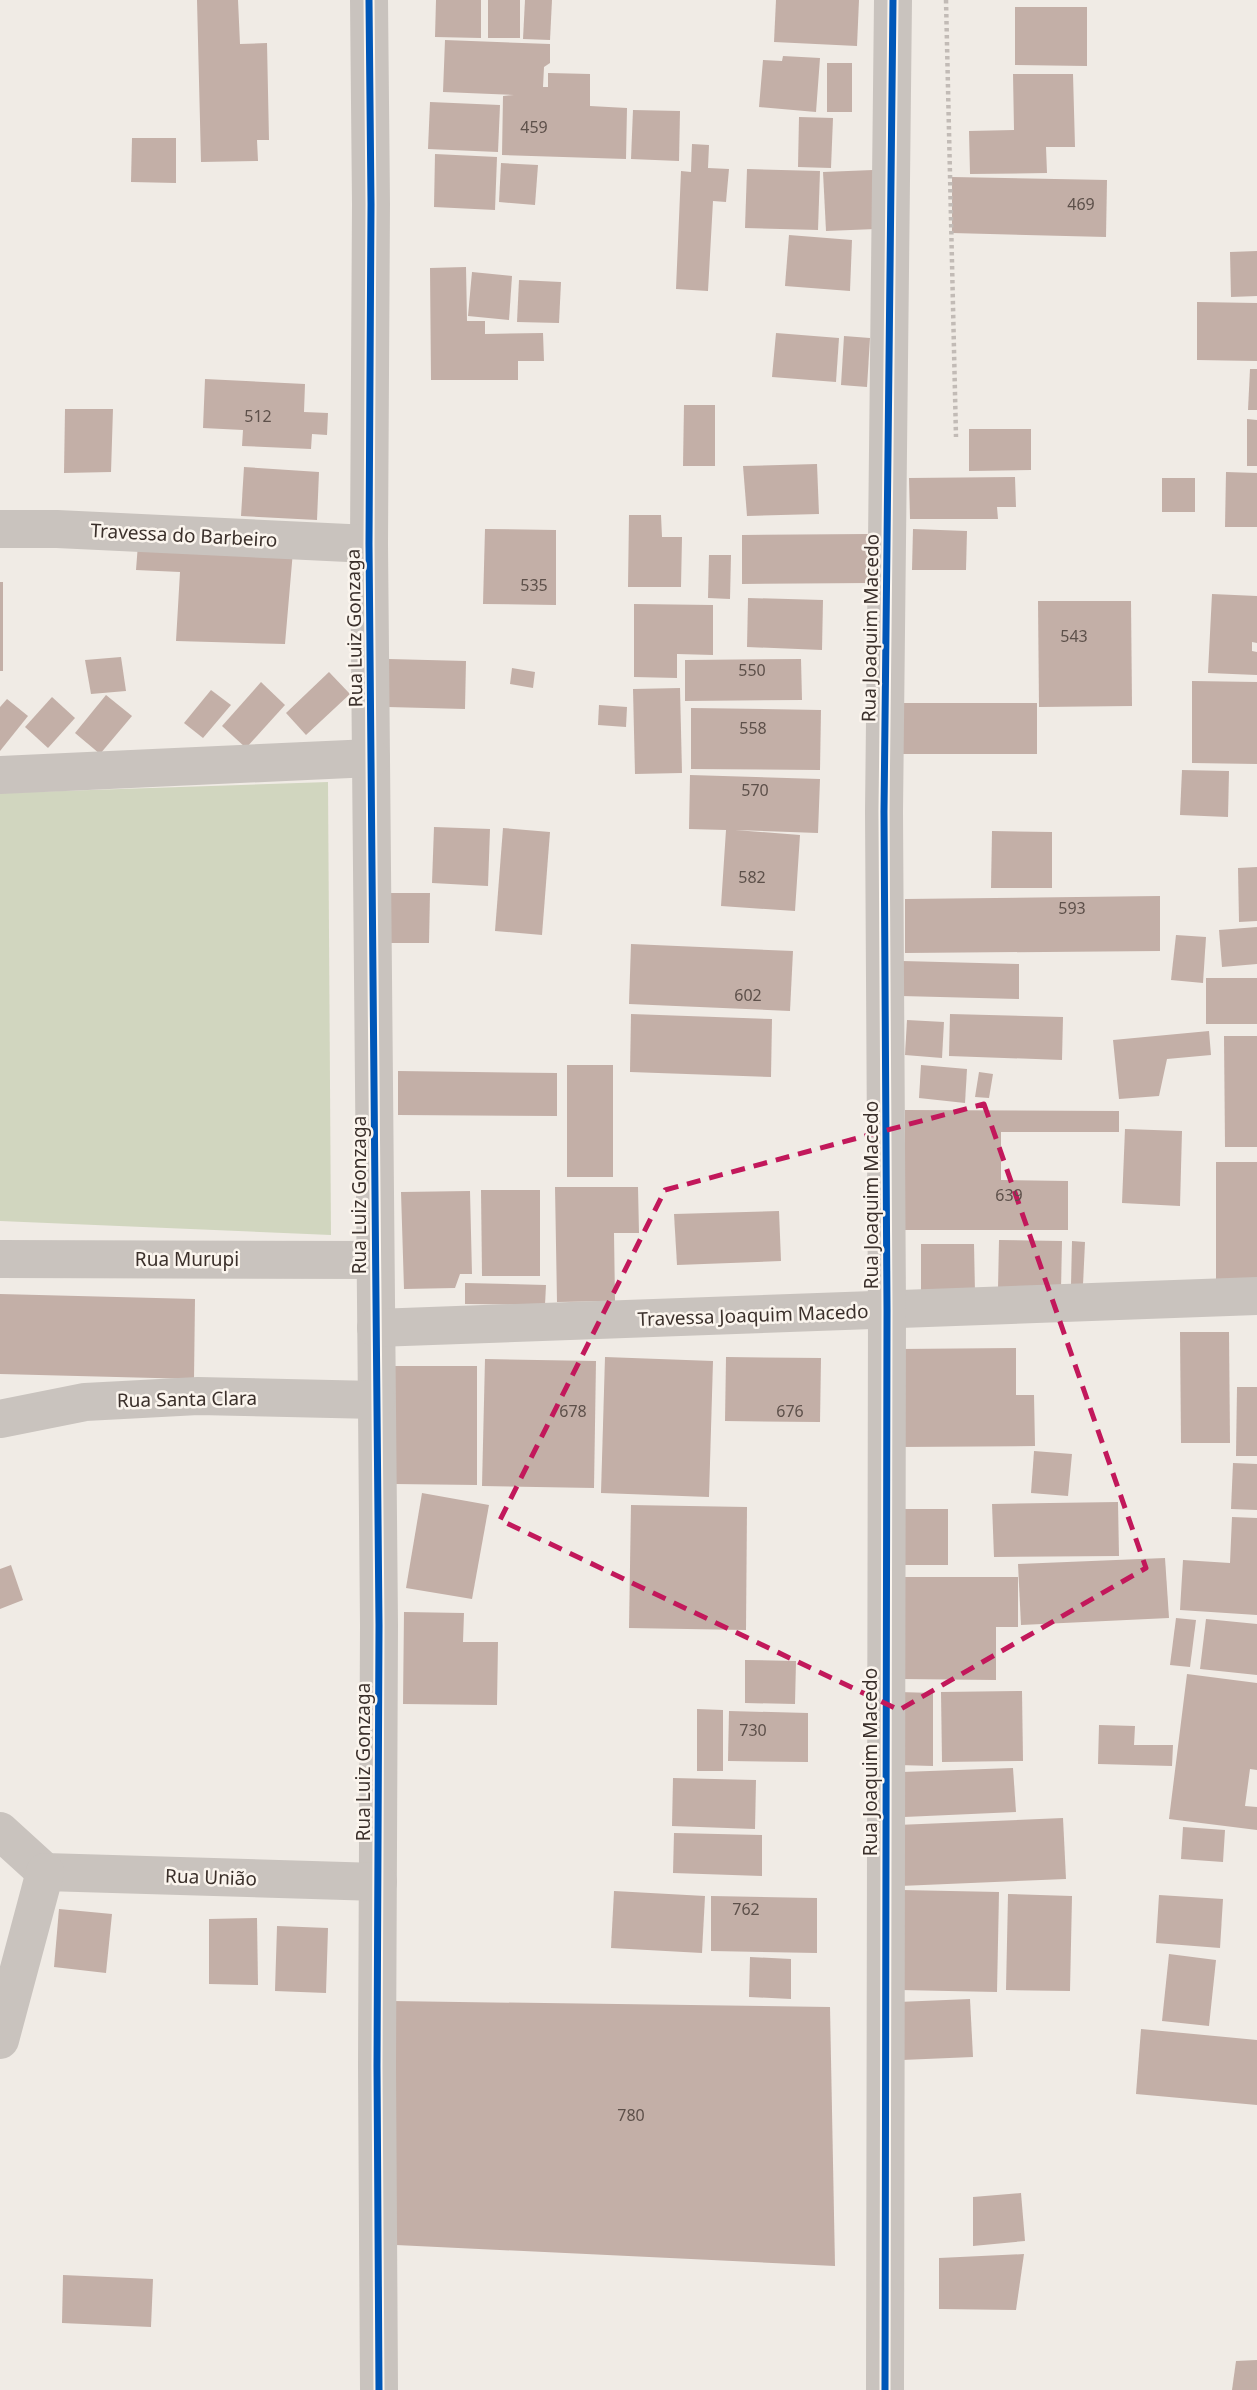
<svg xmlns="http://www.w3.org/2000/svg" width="1257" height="2390" viewBox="0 0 1257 2390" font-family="'Noto Sans',sans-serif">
	<rect width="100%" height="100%" fill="#f0ebe5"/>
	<path fill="#d1d6bf" d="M328,782L331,1235L0,1221V793Z"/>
	<g fill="#c3afa7">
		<path d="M197,0H238L240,44L267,43L269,140H257L258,161L201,162Z"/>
		<path d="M436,0H481V38L435,37Z"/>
		<rect x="488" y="0" width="32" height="38"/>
		<path d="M525,0H552L550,40L523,39Z"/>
		<path d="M776,0H859L857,46L774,42Z"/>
		<path d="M1015,7H1087V66L1015,65Z"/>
		<path d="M445,40L550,44V63L544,67L543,87H548V73L590,74V106L627,108L626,159L502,155L503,96L514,95L443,92Z"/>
		<path d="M783,56L820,58L816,112L759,107L763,60L782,61Z"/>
		<rect x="827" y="63" width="25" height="49"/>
		<path d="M1013,74H1073L1075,147H1046L1047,173L970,174L969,131L1014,130Z"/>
		<path d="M430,102L500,105L498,152L428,149Z"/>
		<path d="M633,110L680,111L679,161L631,159Z"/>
		<path d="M799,117L833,118L831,168L798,167Z"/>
		<path d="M132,138H176V183L131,182Z"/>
		<path d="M692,144L709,145L708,168L729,169L726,202L713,201L708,291L676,289L681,171L691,172Z"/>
		<path d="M435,154L497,157L495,210L434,207Z"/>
		<path d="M501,163L538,165L535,205L499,202Z"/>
		<path d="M747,169L820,171L818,230L745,228Z"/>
		<path d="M873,170L876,229L826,231L823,172Z"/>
		<path d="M952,177L1107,180L1106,237L952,233Z"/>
		<path d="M789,235L852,240L850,291L785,286Z"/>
		<path d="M1257,251V296L1231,297L1230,252Z"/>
		<path d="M466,267L467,321H485V334L543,333L544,361H518V380H431L430,268Z"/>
		<path d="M472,272L512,276L509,320L468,316Z"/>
		<path d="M519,280L561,282L559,323L517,322Z"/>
		<path d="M1197,302L1257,303V361L1197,360Z"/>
		<path d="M776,333L839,338L836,382L772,377Z"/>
		<path d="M844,336L870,338L867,387L841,385Z"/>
		<path d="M1250,369H1257V410H1248Z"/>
		<path d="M205,379L305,384L304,412L328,413L327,435L312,434L311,449L242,446L243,430L203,428Z"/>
		<path d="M684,405H715V466H683Z"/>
		<path d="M65,409H113L111,472L64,473Z"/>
		<path d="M1247,419L1257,420V466H1247Z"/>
		<path d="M969,429H1031V470L969,471Z"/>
		<path d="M817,464L819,514L747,516L743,466Z"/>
		<path d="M244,467L319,472L317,520L241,516Z"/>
		<path d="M1226,472L1257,473V527H1225Z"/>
		<path d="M1015,477L1016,507H997L998,519H910L909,478Z"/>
		<rect x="1162" y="478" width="33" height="34"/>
		<path d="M629,515H661L662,537H682L681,587H628Z"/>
		<path d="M485,529L556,530V605L483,604Z"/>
		<path d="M913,529L967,531L966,570H912Z"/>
		<path d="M868,534L870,583L742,584V535Z"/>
		<path d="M138,544L293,551L285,644L176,641L180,572L136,570Z"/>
		<path d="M709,555H731L730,599L708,598Z"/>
		<rect x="0" y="582" width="3" height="89"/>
		<path d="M1212,594L1257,596V643L1252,642V651L1257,652V675L1208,673Z"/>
		<path d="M748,598L823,600L822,650L747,647Z"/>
		<path d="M1038,601H1131L1132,706L1039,707Z"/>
		<path d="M634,604L713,605V655L677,654V678L634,677Z"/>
		<path d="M121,657L126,691L91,694L85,660Z"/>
		<path d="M389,659L466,661L465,709L388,707Z"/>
		<path d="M801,659L802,700L685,701V660Z"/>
		<path d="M512,668L535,672L533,688L510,684Z"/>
		<path d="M329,672L350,694L306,735L286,713Z"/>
		<path d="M1192,681L1257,682V764L1192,763Z"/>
		<path d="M261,682L285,705L246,748L222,726Z"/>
		<path d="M680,688L682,773L635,774L633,689Z"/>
		<path d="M211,690L231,705L203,738L184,723Z"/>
		<path d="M106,695L132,716L100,754L75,733Z"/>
		<path d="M52,697L75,718L48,748L25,727Z"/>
		<path d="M7,699L28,716L0,751V707Z"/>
		<rect x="902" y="703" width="135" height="51"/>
		<path d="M599,705L627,707L626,727L598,725Z"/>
		<path d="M691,708L821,710L820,770L691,769Z"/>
		<path d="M1182,770L1229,771L1228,817L1180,815Z"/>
		<path d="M690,775L820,779L818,833L735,830L800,835L795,911L721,906L726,830L689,829Z"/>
		<path d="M434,827L490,829L488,886L432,883Z"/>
		<path d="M503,828L550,832L542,935L495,931Z"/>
		<path d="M992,831L1052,832V888H991Z"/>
		<path d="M1257,867V921L1239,922L1238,868Z"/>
		<path d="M388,893H430L429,943H388Z"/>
		<path d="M1160,896V951L905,953V899Z"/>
		<path d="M1257,927V964L1222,967L1219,930Z"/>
		<path d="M1176,935L1206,937L1203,983L1171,980Z"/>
		<path d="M631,944L793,951L790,1011L629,1004Z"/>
		<path d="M902,961L1019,964V999L901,996Z"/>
		<rect x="1206" y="978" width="51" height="46"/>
		<path d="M631,1014L772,1019L771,1077L630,1072Z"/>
		<path d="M950,1014L1063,1017L1062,1060L949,1056Z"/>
		<path d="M907,1020L944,1022L942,1058L905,1055Z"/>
		<path d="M1209,1031L1211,1055L1167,1059L1159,1096L1119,1099L1113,1040Z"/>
		<path d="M1224,1036H1257V1147H1225Z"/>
		<rect x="567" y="1065" width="46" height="112"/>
		<path d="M921,1065L967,1069L965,1103L919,1098Z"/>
		<path d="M398,1071L557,1073V1116L398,1115Z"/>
		<path d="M979,1072L993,1074L989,1098L975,1097Z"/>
		<path d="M905,1110L1119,1111V1132H1001V1180L1068,1181V1230H905Z"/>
		<path d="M1125,1129L1182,1131L1180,1206L1122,1203Z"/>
		<path d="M1216,1162H1257V1283L1216,1282Z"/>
		<path d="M555,1187H638L639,1233H614L615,1301L557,1302Z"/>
		<path d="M481,1190H540V1276H482Z"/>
		<path d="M470,1191L472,1274H460L455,1288L404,1289L401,1192Z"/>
		<path d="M779,1211L781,1261L677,1265L674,1214Z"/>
		<path d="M999,1240L1062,1241L1061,1290L998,1289Z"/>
		<path d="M1072,1241L1085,1242L1083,1285H1071Z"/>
		<path d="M921,1244H974L975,1293H921Z"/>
		<path d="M465,1283L546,1285L545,1305L465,1304Z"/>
		<path d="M0,1294L195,1299L194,1379L0,1374Z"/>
		<path d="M1180,1332H1229L1230,1443H1181Z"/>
		<path d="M1016,1348V1395H1034L1035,1446L899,1447V1349Z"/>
		<path d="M605,1357L713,1361L709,1497L601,1493Z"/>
		<path d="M726,1357L821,1358L820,1422L725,1421Z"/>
		<path d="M485,1359L596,1361L594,1488L482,1486Z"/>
		<path d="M395,1366H477V1485L395,1484Z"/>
		<path d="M1237,1387H1257V1456H1236Z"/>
		<path d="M1034,1451L1072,1454L1068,1496L1031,1493Z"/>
		<path d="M1233,1463L1257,1464V1510L1231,1509Z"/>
		<path d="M422,1493L489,1505L472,1599L406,1588Z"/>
		<path d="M1118,1502L1119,1556L994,1557L992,1504Z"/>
		<path d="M631,1505L747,1507L746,1630L629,1628Z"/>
		<rect x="900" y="1509" width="48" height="56"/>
		<path d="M1232,1517L1257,1518V1615L1180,1610L1183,1560L1230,1563Z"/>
		<path d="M1165,1558L1169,1618L1021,1625L1018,1564Z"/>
		<path d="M11,1565L23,1600L0,1609V1569Z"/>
		<path d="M902,1577H1018V1627H996V1680L902,1679Z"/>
		<path d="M404,1612L464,1613L463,1642H498L497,1705L403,1704Z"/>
		<path d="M1176,1618L1196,1620L1190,1667L1170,1665Z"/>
		<path d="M1206,1619L1257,1624V1675L1200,1669Z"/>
		<path d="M745,1660L796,1661L795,1704L745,1703Z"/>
		<path d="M1187,1674L1257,1683V1770L1250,1769L1245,1806L1257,1807V1830L1169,1819Z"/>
		<path d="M1022,1691L1023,1761L942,1762L941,1692Z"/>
		<path d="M899,1692L933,1693V1766L899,1765Z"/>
		<path d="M697,1709L723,1710V1771H697Z"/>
		<path d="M729,1711L808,1713V1762L728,1761Z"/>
		<path d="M1099,1725L1135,1726L1134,1745H1173L1172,1766L1098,1764Z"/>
		<path d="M1013,1768L1016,1812L904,1817L902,1772Z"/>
		<path d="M673,1778L756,1780L755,1829L672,1826Z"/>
		<path d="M1063,1818L1066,1879L900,1886L897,1825Z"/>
		<path d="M1183,1827L1225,1830L1223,1862L1181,1859Z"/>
		<path d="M674,1833L762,1835V1876L673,1873Z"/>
		<path d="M902,1890L999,1892L997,1992L900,1990Z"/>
		<path d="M614,1891L705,1896L702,1953L611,1948Z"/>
		<path d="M1008,1894L1072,1896L1070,1991L1006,1990Z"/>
		<path d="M1159,1895L1223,1899L1220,1948L1156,1943Z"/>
		<path d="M711,1896L817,1898V1953L711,1951Z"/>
		<path d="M59,1909L112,1914L106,1973L54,1967Z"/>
		<path d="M257,1918L258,1985L209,1984V1919Z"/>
		<path d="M277,1926L328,1928L326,1993L275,1991Z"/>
		<path d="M1169,1954L1216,1960L1209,2026L1162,2021Z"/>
		<path d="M750,1957L791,1959V1999L749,1997Z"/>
		<path d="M970,1999L973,2057L902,2060L898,2002Z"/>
		<path d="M391,2001L830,2007L835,2266L396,2245Z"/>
		<path d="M1141,2029L1257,2040V2105L1136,2094Z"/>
		<path d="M1021,2193L1025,2241L973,2246V2197Z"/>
		<path d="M1024,2254L1016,2310L939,2309V2258Z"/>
		<path d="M63,2275L153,2279L151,2327L62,2323Z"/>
		<path d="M1257,2360V2390H1232L1236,2361Z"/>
	</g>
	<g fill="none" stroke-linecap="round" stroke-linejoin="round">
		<path stroke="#c2bbb6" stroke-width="4.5" stroke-dasharray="3.5 3.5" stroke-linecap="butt" d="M946,0L956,437"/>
		<g stroke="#c9c3be" stroke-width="38">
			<path d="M369,0L371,204L369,544L379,1625L377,2066L379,2390"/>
			<path d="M0,529H57L369,544"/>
			<path d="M0,775L371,758"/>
			<path d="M0,1259L374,1260"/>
			<path d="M376,1328L1257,1296"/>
			<path d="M0,1419L85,1402L123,1400L198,1396L376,1400"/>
			<path d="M0,1831L45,1872"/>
			<path d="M45,1872L378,1882"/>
			<path d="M0,2040L45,1872"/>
		</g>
		<path stroke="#c9c3be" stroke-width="38" d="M885,2390L887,1310L884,812L893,0"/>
		<g stroke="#fbf5ee" stroke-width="11">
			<g id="cycleway">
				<path d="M369,0L371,204L369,544L379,1625L377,2066L379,2390"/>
				<path d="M885,2390L887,1310L884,812L893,0"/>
			</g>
		</g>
		<use href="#cycleway" stroke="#0057b8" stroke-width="7"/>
	</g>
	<path fill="none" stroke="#c2185b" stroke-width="5" stroke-dasharray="14 9" stroke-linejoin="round" d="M984,1104L1146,1568L899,1710L500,1520L665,1190Z"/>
	<g text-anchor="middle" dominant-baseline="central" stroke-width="5" stroke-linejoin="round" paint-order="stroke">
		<g font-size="16" fill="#5d504a">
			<text x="534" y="127">459</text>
			<text x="1081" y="204">469</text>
			<text x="258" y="416">512</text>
			<text x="534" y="585">535</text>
			<text x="1074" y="636">543</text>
			<text x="752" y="670">550</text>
			<text x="753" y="728">558</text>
			<text x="755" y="790">570</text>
			<text x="752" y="877">582</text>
			<text x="1072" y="908">593</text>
			<text x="748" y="995">602</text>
			<text x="1009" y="1195">639</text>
			<text x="573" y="1411">678</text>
			<text x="790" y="1411">676</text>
			<text x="753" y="1730">730</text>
			<text x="746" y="1909">762</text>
			<text x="631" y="2115">780</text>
		</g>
		<g font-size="19" fill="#3b302b" stroke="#fbf5ee">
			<text transform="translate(184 535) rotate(3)">Travessa do Barbeiro</text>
			<text transform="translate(354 628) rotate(-91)">Rua Luiz Gonzaga</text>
			<text transform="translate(870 628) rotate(-89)">Rua Joaquim Macedo</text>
			<text transform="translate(359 1195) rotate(-90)">Rua Luiz Gonzaga</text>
			<text transform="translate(871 1195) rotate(-90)">Rua Joaquim Macedo</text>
			<text x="187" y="1259">Rua Murupi</text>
			<text transform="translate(753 1315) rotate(-2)">Travessa Joaquim Macedo</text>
			<text transform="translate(187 1399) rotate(-1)">Rua Santa Clara</text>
			<text transform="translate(363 1762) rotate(-90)">Rua Luiz Gonzaga</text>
			<text transform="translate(870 1762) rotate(-90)">Rua Joaquim Macedo</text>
			<text transform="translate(211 1877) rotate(2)">Rua União</text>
		</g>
	</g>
</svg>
